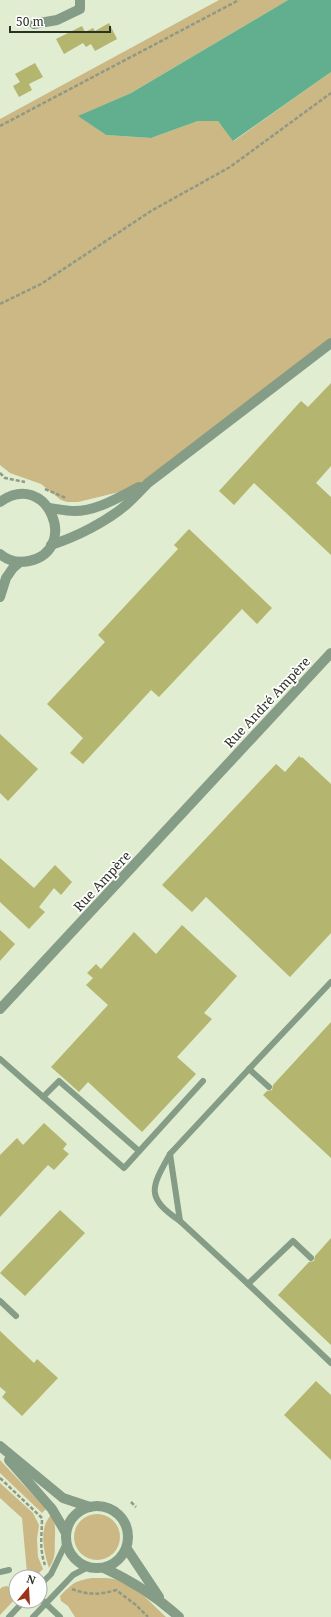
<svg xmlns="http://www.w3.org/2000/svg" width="331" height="1617" viewBox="0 0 331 1617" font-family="'Noto Serif',serif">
	<rect width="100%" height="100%" fill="#e0edd0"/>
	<g fill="#cbb884">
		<path d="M219,0H288L131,93L79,116L106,135L151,138L198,121H218L234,141L331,72V343L148,485L78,502H67L61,500L41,484L10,473L0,465V119Z"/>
		<path d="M0,1460L46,1509L42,1513L0,1473Z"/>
		<path d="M0,1483L33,1513L39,1525L37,1539L38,1557L43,1569L35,1577H30L27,1573L22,1518L0,1498Z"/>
		<circle cx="97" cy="1537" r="23"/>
		<path d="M51,1515C56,1522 55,1528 55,1537C54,1550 57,1555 49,1568C44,1552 38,1529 51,1515Z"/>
		<path d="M92,1578C101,1578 111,1577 120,1581C138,1588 152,1604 166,1617H75L68,1606L61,1601L60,1596C73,1583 74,1581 92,1578Z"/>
		<path d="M7,1586L16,1591V1598L0,1615V1589L2,1587Z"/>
	</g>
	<path fill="#61af8e" d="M288,0H331V72L233,141L218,121H198L151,138L106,135L78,116L131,93Z"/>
	<g fill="#b4b56e">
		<path d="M109,23L117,39L95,51L91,44L86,47L83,43L64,54L56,39L82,26L85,32L93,28L95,31Z"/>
		<path d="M35,63L43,77L29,84L32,90L19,97L13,86L20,82L15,74Z"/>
		<path d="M331,383V466L316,483L331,497V555L254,483L234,505L219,491L301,401L308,407Z"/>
		<path d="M189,529L272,608L257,624L242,609L159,697L151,690L83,764L70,753L83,738L47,704L105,642L98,635L178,549L174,545Z"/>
		<path d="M0,734L38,769L8,801L0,793Z"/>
		<path d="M299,756L301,758L302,757L331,784V933L290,977L206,897L192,912L162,885L276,764L285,772Z"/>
		<path d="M0,858L34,888L55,865L72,882L61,895L54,888L39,907L45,912L29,929L0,902Z"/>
		<path d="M182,925L237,976L204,1013L212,1019L177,1057L196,1074L142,1132L88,1082L79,1092L51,1067L108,1005L86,985L93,978L87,973L96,964L101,969L134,932L156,954Z"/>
		<path d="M0,930L15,944L0,961Z"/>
		<path d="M331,1022V1158L263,1095L267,1091L272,1090L273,1085Z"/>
		<path d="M44,1123L67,1144L63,1149L69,1154L54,1170L48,1165L0,1217V1155L17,1138L23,1145Z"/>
		<path d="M60,1210L85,1233L25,1296L0,1273Z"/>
		<path d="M331,1238V1345L278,1295L309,1262L314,1261L315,1256Z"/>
		<path d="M0,1331L34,1363L37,1359L58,1378L22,1416L2,1397L6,1392L0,1387Z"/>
		<path d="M316,1381L331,1395V1460L284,1415Z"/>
	</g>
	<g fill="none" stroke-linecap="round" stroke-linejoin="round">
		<g stroke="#909984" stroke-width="2.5" stroke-dasharray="4 2" stroke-linecap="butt">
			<path d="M0,126L239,0"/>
			<path d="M0,304L41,284L151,211L230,167L331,93"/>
			<path d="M0,473L5,478L25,482"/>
			<path d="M45,489L66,498"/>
			<path d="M0,1478L42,1518C42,1535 39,1548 45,1565"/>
			<path d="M131,1502L136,1507"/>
			<path d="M72,1589C87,1595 100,1595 116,1590L136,1605L148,1617"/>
		</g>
		<g stroke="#859c86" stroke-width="6">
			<path d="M0,1059L124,1168L203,1081"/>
			<path d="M249,1069L331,982"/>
			<path d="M43,1097L59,1081L139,1151"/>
			<path d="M170,1154C151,1188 145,1197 180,1221"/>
			<path d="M311,1258L293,1241L248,1284L331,1363"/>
			<path d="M248,1284L180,1221L170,1154L249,1069L269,1087"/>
			<path d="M0,1301L16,1316"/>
			<path d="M0,1572L9,1570"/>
			<path d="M40,1585L51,1574L66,1543"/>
			<path d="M40,1598L60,1617"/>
			<path d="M9,1617L24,1601"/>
			<path d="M33,1617L73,1575L88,1567"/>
		</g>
		<g stroke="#859c86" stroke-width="10">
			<path d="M34,24L57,20L80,9V0"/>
			<path d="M49,508C57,509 66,511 74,511C97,511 119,497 139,487"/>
			<path d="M51,545C76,537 106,522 126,505C134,498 141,490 148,483L331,343"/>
			<path d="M0,1009L331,653"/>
		</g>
		<g stroke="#859c86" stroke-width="10">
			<path d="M0,502C47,468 81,550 29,561C19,563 8,561 0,554"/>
			<path d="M0,597L6,578L13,568L20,562"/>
			<path d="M0,1446L63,1498L90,1507"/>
			<path d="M9,1460L52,1509L66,1533"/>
			<circle cx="97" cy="1537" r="31"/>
			<path d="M127,1549L159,1597"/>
			<path d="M104,1568C132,1581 156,1596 179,1617"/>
		</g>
	</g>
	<g text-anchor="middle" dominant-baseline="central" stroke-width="3.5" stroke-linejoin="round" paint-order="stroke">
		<g font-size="13" fill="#2c3126" stroke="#fff">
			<text transform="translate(267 702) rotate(-47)">Rue André Ampère</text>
			<text transform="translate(102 881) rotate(-47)">Rue Ampère</text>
		</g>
	</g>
	<g transform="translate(28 1589) rotate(18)"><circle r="19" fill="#ffffff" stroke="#abada8"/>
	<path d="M0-3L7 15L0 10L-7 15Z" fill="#9c341b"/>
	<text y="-6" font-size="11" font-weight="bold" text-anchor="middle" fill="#2c3126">N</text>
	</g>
	<path d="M10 26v6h100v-6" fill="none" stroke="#2c3126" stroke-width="2"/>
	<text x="16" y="26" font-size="12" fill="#2c3126" stroke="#ffffff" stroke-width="3" paint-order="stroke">50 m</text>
</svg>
